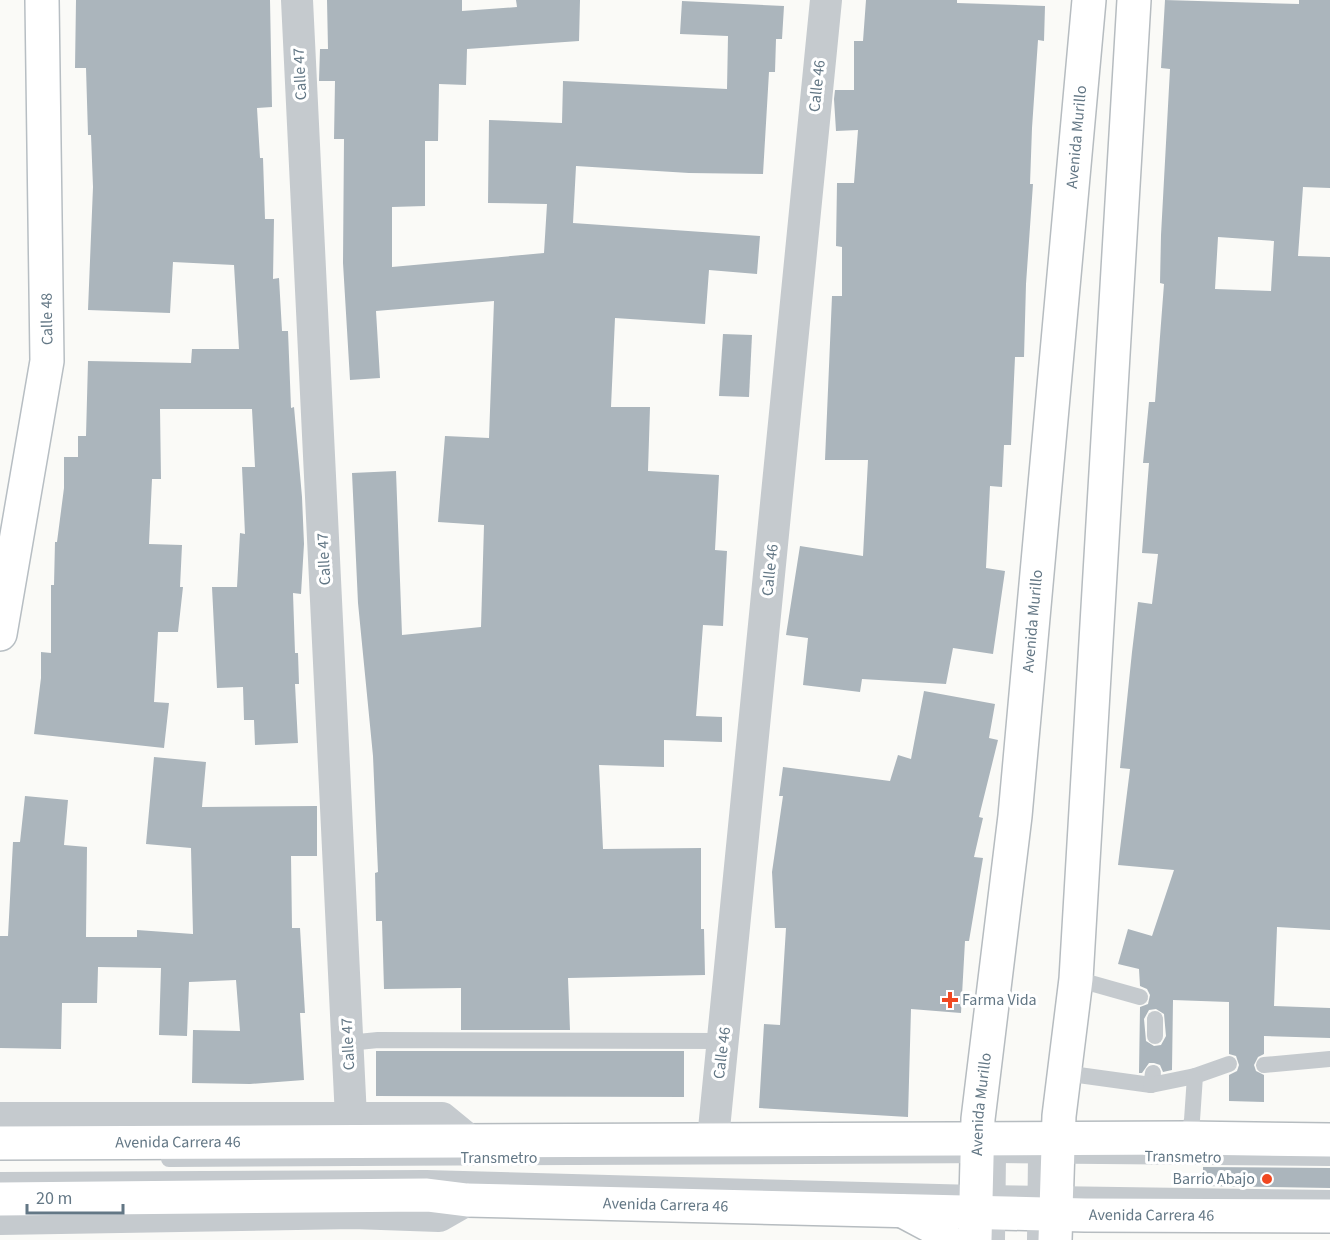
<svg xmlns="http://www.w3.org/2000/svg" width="1330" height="1240" viewBox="0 0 1330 1240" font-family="'Source Sans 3',sans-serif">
	<rect width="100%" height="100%" fill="#fafaf7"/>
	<g fill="#abb5bc" fill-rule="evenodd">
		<path d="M76,0H270L272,107L257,108L260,158H263L265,219H274L273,279L279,278L282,331H288L291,408L294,407L302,497L304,544L301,594L293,593L295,653H298L299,684H295L298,743L255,745L254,720H244L243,687L217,688L212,587H237L240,533L245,534L242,467H255L252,409H160L161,479H152L149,544L182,545L180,587H183L178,632H158L154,702L169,703L164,748L34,734L41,678V652L51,653V585H54L55,542H57L64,488V457H78V436H86L88,361L191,363L192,349H239L234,265L173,262L170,313L88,310L93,187L91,135H88L86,68H75Z"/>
		<path d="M327,0H462V11L517,7L516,0H580L579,41L467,49L466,85L439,84L438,141H425V206L392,207V267L544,253L547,204L488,203L489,120L562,123L563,81L727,89L728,36L680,34L682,1L784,6L782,39H776L775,72H769L763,174L689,173L576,166L573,223L760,236L757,274L709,270L705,324L615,318L611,407H650L648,471L719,475L715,550L727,551L723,626L703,625L696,716L722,717V742L664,740V767L599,765L603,849L701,848V929H704L705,975L568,978L570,1030H461V988L384,989L382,921H376L375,873L378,872L373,756L358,603L352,473L396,471L402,635L481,627L484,525L438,522L445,436L489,438L494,301L376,311L380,378L350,380L343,263L344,139H334L335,81H319L320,49H328Z"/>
		<path d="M866,0H957V3L1045,6L1044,41L1038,40L1032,128L1030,184H1033L1026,284L1024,357H1015L1011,445H1004L1002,487L990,486L986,568L1005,571L993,654L953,648L946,684L862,679L860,692L803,685L808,638L786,635L800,546L863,556L868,460H825L832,296H842V247L836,246L837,183H854L858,130L836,131L834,99L835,90H854V41H863Z"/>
		<path d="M1165,0L1299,4V0H1330V188L1303,187L1298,256L1330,257V930L1277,927L1274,1006L1330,1008V1038L1264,1036V1054L1258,1057L1254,1065L1256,1071L1264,1075V1102L1229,1101V1075L1237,1071L1239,1065L1236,1056L1229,1054V1002L1173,1000L1172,1070L1163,1072L1160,1065L1154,1063H1149L1142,1073H1139L1140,1007L1148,1004L1150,995L1147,989L1140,986L1139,969L1118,964L1128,929L1152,936L1174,870L1118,865L1130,769L1120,768L1132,652L1138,602L1152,604L1158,554L1142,553L1149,463H1143L1149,402H1155L1164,284L1160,283L1161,235L1170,69L1161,68ZM1218,237L1274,241L1271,291L1215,289ZM1156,1009L1164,1014L1166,1036L1161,1045L1154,1046L1146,1041L1144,1019L1149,1010Z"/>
		<path d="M723,334L752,335L749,397L719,396Z"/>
		<path d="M924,691L995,704L989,738L998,740L979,817L983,818L974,857L983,858L969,941H965L961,1013L911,1009L908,1117L759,1108L764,1024L780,1025L786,928H775L772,872L783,796H779L783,767L890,781L898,755L911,759Z"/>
		<path d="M154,757L206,762L202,807L317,806V856H291L292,928H300L305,1013H300L304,1080L250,1084L192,1083L193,1030L240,1031L236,980L189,982L187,1036L159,1035L161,968L98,967L97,1003H62L61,1049L0,1048V936H8L13,842H20L25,796L68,800L64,845L87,847L86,937H137V930L193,934L191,848L146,844Z"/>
		<path d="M376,1051H684V1097L376,1096Z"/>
		<path d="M1203,1167L1330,1168V1188L1203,1186Z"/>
	</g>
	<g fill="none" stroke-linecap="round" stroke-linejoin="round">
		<g stroke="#b7bec3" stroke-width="36">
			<path id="secondary" d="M0,634L47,361L42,0"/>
		</g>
		<g stroke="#b6bcc0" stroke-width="36">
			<g id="primary">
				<path id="s1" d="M0,1143L1187,1138L1330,1140"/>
				<path id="s2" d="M0,1199L427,1195L467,1200L1085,1215L1330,1216"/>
				<path d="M903,1211L933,1227L947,1240"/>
				<path id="s3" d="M975,1240L978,1119L1015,816L1089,0"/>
				<path d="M1055,1240L1059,1116L1076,979L1134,0"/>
			</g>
		</g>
		<g stroke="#c5cace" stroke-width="16">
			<path d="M1076,979L1140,997"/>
			<path d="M1155,1036V1019"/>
			<path d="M348,1043L378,1040L724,1041"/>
			<path d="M1264,1065L1330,1059"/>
			<path d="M1064,1073L1151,1085L1153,1073"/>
			<path d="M1151,1085L1195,1076"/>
			<path d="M1187,1138L1192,1120L1195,1076L1229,1064"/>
			<path d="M169,1159L998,1155L1330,1158"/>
			<path d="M0,1180L426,1178L976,1193L1330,1198"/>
			<path d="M997,1240L998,1155"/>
			<path d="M1035,1240L1036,1156"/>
		</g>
		<g stroke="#c5cace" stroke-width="32">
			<path d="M297,0L351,1118"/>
			<path d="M0,1118H442L470,1141"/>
			<path d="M713,1139L826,0"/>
			<path d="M0,1219L353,1213L439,1216L467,1200"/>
		</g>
		<use href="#secondary" stroke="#fff" stroke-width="33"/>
		<use href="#primary" stroke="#fff" stroke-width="33"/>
	</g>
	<g fill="#f04821" stroke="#fff" stroke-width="2">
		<path d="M947 991h6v6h6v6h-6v6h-6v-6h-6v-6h6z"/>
		<circle cx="1267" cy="1179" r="6"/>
	</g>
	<g text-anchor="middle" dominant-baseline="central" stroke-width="6" stroke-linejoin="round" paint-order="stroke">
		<g font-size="16" fill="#637785" stroke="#fff">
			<text transform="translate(300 74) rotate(-93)">Calle 47</text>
			<text transform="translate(817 86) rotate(-84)">Calle 46</text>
			<text stroke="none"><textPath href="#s3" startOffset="1108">Avenida Murillo</textPath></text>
			<text transform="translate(47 319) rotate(-91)">Calle 48</text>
			<text transform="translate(324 559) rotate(-93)">Calle 47</text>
			<text transform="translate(770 570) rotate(-84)">Calle 46</text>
			<text stroke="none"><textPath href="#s3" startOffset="622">Avenida Murillo</textPath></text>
			<text transform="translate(348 1044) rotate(-93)">Calle 47</text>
			<text transform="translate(722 1053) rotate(-83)">Calle 46</text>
			<text stroke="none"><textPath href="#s3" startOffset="136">Avenida Murillo</textPath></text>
			<text stroke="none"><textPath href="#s1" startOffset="178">Avenida Carrera 46</textPath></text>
			<text transform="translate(1183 1157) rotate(1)">Transmetro</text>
			<text x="499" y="1158">Transmetro</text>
			<text stroke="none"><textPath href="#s2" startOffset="666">Avenida Carrera 46</textPath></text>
			<text stroke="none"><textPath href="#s2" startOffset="1152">Avenida Carrera 46</textPath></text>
		</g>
		<g font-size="16" fill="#637785" stroke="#fff" text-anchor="start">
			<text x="962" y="1000">Farma Vida</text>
			<text x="1255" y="1179" text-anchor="end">Barrio Abajo</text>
		</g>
	</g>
	<path d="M27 1204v9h96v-9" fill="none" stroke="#637785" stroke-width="3"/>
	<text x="36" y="1204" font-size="18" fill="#637785" stroke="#ffffff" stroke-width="4.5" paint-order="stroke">20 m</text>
</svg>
